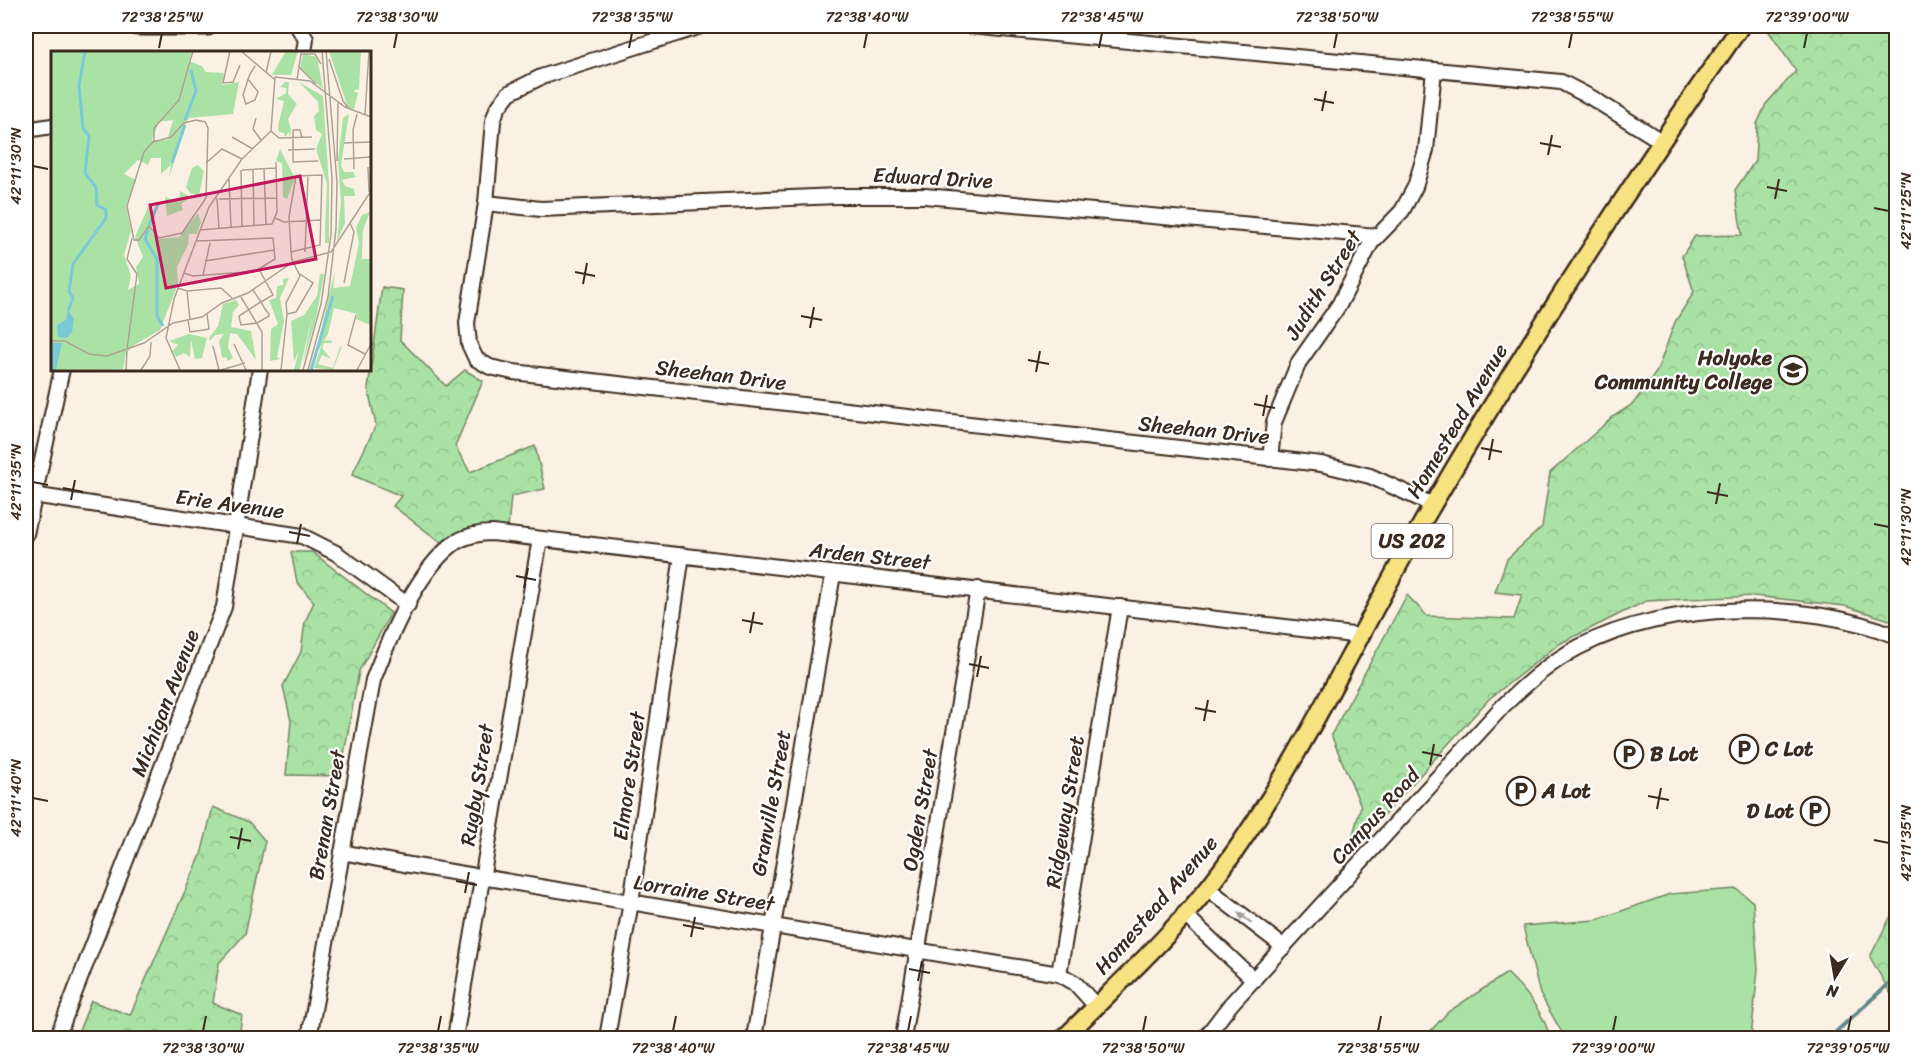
<svg xmlns="http://www.w3.org/2000/svg" width="1922" height="1064" viewBox="0 0 1922 1064" font-family="Sriracha,sans-serif">
	<defs>
		<pattern id="forest-crowns" width="20" height="18" patternUnits="userSpaceOnUse" patternTransform="scale(1.5)"><rect width="20" height="18" fill="#aae2a6"/><path d="M2 6a3 3 0 1 1 6 0M12 15a3 3 0 1 1 6 0" fill="none" stroke="#93c28e"/></pattern>
	</defs>
	<rect width="100%" height="100%" fill="#faf0e3"/>
	<filter id="ink" filterUnits="userSpaceOnUse"><feTurbulence type="fractalNoise" baseFrequency=".0167" numOctaves="2"/><feDisplacementMap in="SourceGraphic" scale="12" xChannelSelector="R" yChannelSelector="G"/><feConvolveMatrix kernelMatrix="1 2 1 2 8 2 1 2 1" color-interpolation-filters="sRGB"/></filter>
	<g filter="url(#ink)">
		<g fill="url(#forest-crowns)" stroke="#728662" stroke-width="1.5">
			<path d="M1765,26H1896V622L1845,606L1754,596L1646,601L1559,644L1489,699L1347,856L1361,806L1331,735L1407,595L1427,616L1514,619L1522,595L1495,592L1507,559L1542,527L1550,473L1614,416L1633,404L1657,371L1675,322L1694,292L1682,256L1695,236L1742,235L1735,190L1755,161L1757,124L1766,104L1796,71Z"/>
			<path d="M382,287L403,290L400,340L446,386L465,370L483,381L455,446L470,472L535,446L545,489L511,496L508,528C477,524 469,527 442,543L393,506L401,496L352,475L376,425L368,389Z"/>
			<path d="M291,552H312L391,613L359,671L340,776L286,775L291,721L283,686L301,652L305,622L314,602L297,582Z"/>
			<path d="M213,807L249,822L265,841L245,934L219,963L213,1003L242,1015L239,1038H76L91,1001L130,1015L201,855Z"/>
			<path d="M1896,906V1003L1870,957Z"/>
		</g>
		<g fill="#aae2a6" stroke="#728662" stroke-width="1.5">
			<path d="M1737,889L1753,902L1758,969L1751,1038H1565L1540,994L1523,926L1596,920L1670,894Z"/>
			<path d="M1507,973C1526,991 1544,1013 1550,1038H1424L1448,1012Z"/>
		</g>
		<g fill="none" stroke-linecap="round" stroke-linejoin="round">
			<path stroke="#61898c" stroke-width="4" d="M1832,1038L1837,1031L1896,977"/>
			<g stroke="#3b2a1e" stroke-width="18">
				<g id="minor">
					<path d="M297,26L306,39L304,52"/>
					<path d="M701,26L541,77L509,93L497,109L493,121L486,203L467,323L469,344L476,359L490,367L513,372L1321,464L1370,476L1433,505"/>
					<path d="M971,26L1561,82L1592,98L1661,141"/>
					<path d="M26,130L52,126"/>
					<path d="M486,203L541,209L837,196H925L1377,236"/>
					<path d="M1270,459L1274,422L1299,362L1339,305L1371,243L1402,211L1415,187L1426,150L1434,70"/>
					<path d="M26,494L302,536L336,553L408,605"/>
					<path d="M26,534L62,369"/>
					<path d="M342,852L404,864L1059,974"/>
					<path d="M1207,888L1284,947"/>
					<path d="M1184,914L1254,980"/>
					<path d="M1096,1006L1075,983L1059,974L1120,607"/>
					<path d="M57,1038L224,607L260,369"/>
					<path d="M309,1038L373,680C389,638 418,568 456,542C468,535 478,533 492,533L1361,636"/>
					<path d="M455,1038L540,539"/>
					<path d="M607,1038L631,902L682,555"/>
					<path d="M754,1038L833,574"/>
					<path d="M903,1038L978,589"/>
					<path d="M1205,1038L1231,1004L1503,706C1526,684 1550,662 1579,647C1668,601 1805,599 1896,636"/>
				</g>
			</g>
			<g stroke="#3b2a1e" stroke-width="21">
				<g id="major">
					<path d="M137,26H208"/>
					<path d="M1064,1038C1118,984 1178,930 1223,868C1304,757 1360,629 1429,511C1526,345 1631,183 1741,26"/>
				</g>
			</g>
			<use href="#minor" stroke="#fff" stroke-width="14"/>
			<use href="#major" stroke="#f7e281" stroke-width="16"/>
		</g>
		<defs><path id="oneway-solid" d="M-6-.8H1V-3.2L6.5 0L1 3.2V.8H-6Z" transform="scale(1.5)"/></defs>
		<use fill="#a79f9a" href="#oneway-solid" transform="translate(1245 918) rotate(-142)"/>
	</g>
	<path fill="none" stroke="#3b2a1e" stroke-width="2" d="M159,48L162,33M394,48L397,33M629,48L632,33M864,48L867,33M1099,48L1102,33M1334,48L1337,33M1569,48L1572,33M1804,48L1807,33M1314,99L1334,103M1322,111L1326,91M1540,143L1561,147M1548,155L1552,135M33,166L48,169M1767,187L1787,191M1775,199L1779,179M1874,208L1889,211M575,272L595,276M583,284L587,263M801,316L822,320M810,328L814,307M1028,360L1049,364M1036,372L1040,351M1254,404L1275,408M1263,416L1267,395M1481,448L1502,452M1489,460L1493,439M33,482L48,485M63,488L83,492M1707,492L1728,496M71,500L75,480M1716,504L1720,483M1874,524L1889,527M289,532L310,536M297,544L301,524M516,576L536,580M524,588L528,568M742,620L763,624M750,633L754,612M969,664L989,668M977,677L981,656M1195,708L1216,712M1204,721L1208,700M1422,752L1442,756M1430,765L1434,744M1648,796L1669,800M33,798L48,801M1657,809L1661,788M230,837L251,841M1874,840L1889,843M238,849L242,828M456,881L477,885M465,893L469,872M683,925L704,929M691,937L695,917M909,969L930,973M918,981L922,961M203,1031L206,1016M438,1031L441,1016M673,1031L676,1016M908,1031L911,1016M1143,1031L1146,1016M1378,1031L1381,1016M1613,1031L1616,1016M1848,1031L1851,1016"/>
	<defs>
		<g id="university-ring" transform="scale(1.5)"><circle r="9.5" fill="#fff" stroke="#3b2a1e" stroke-width="1.5"/><path d="M0-5L7-2L0 1L-7-2ZM-4 1L0 2.5L4 1V4Q0 6-4 4Z" fill="#3b2a1e"/></g>
		<g id="parking-ring" transform="scale(1.5)"><circle r="9.5" fill="#fff" stroke="#3b2a1e" stroke-width="1.5"/><path d="M-3.5-5.5H1a3.5 3.5 0 0 1 0 7H-1V5.5H-3.5ZM-1-3.4V-.6H.8a1.4 1.4 0 0 0 0-2.8Z" fill="#3b2a1e"/></g>
	</defs>
	<g fill-rule="evenodd">
		<use href="#university-ring" x="1793" y="370"/>
		<use href="#parking-ring" x="1744" y="749"/>
		<use href="#parking-ring" x="1629" y="754"/>
		<use href="#parking-ring" x="1521" y="791"/>
		<use href="#parking-ring" x="1815" y="811"/>
	</g>
	<g text-anchor="middle" dominant-baseline="central" stroke-width="4.5" stroke-linejoin="round" paint-order="stroke">
		<rect fill="#fff" stroke="#766a62" stroke-width="1.5" x="1371.5" y="524" width="81" height="34" rx="4.5"/>
		<g font-size="20" font-weight="bold" fill="#3b2a1e">
			<text x="1412" y="541">US 202</text>
		</g>
		<g font-size="21" fill="#3b2a1e" stroke="#fff">
			<text transform="translate(933 178) rotate(3)">Edward Drive</text>
			<text transform="translate(1323 285) rotate(-58)">Judith Street</text>
			<text transform="translate(721 375) rotate(7)">Sheehan Drive</text>
			<text transform="translate(1457 421) rotate(-59)">Homestead Avenue</text>
			<text transform="translate(1204 430) rotate(6)">Sheehan Drive</text>
			<text transform="translate(230 504) rotate(8)">Erie Avenue</text>
			<text transform="translate(870 556) rotate(6)">Arden Street</text>
			<text transform="translate(165 703) rotate(-69)">Michigan Avenue</text>
			<text transform="translate(629 776) rotate(-82)">Elmore Street</text>
			<text transform="translate(477 785) rotate(-81)">Rugby Street</text>
			<text transform="translate(771 803) rotate(-80)">Granville Street</text>
			<text transform="translate(920 810) rotate(-80)">Ogden Street</text>
			<text transform="translate(1065 812) rotate(-81)">Ridgeway Street</text>
			<text transform="translate(327 815) rotate(-80)">Brenan Street</text>
			<text transform="translate(1375 816) rotate(-48)">Campus Road</text>
			<text transform="translate(704 893) rotate(9)">Lorraine Street</text>
			<text transform="translate(1156 905) rotate(-49)">Homestead Avenue</text>
		</g>
		<g font-size="21" font-weight="bold" fill="#3b2a1e" stroke="#fff" text-anchor="start">
			<text x="1772" y="358" text-anchor="end">Holyoke<tspan x="1772" dy="24">Community College</tspan></text>
			<text x="1765" y="749">C Lot</text>
			<text x="1650" y="754">B Lot</text>
			<text x="1542" y="791">A Lot</text>
			<text x="1794" y="811" text-anchor="end">D Lot</text>
		</g>
	</g>
	<g transform="translate(51 51)">
		<rect width="320" height="320" fill="#faf0e3"/>
		<path d="M252,3L266,6L272,38L249,17ZM280,289L281,292H273L271,297L280,308L271,304L267,313L282,317L289,296L291,295L282,319L263,317L272,290Z" fill="#aae2a6"/>
		<path d="M0,0H141L138,10L151,15L155,21L173,22L171,34L188,31L182,63L138,67L135,72L118,127L120,114L110,123V107H100L97,114L87,109L73,123L85,129L75,155L80,180L73,204L80,225L77,239L88,233L85,216L92,206L84,186L97,156L105,162L100,178L106,188L128,186L147,162L150,171L146,183H138L137,194L126,216L127,233L109,279L83,294L75,302L72,318L0,319ZM122,69L116,89H101L108,71ZM235,0H247L240,24H221ZM278,0H310L308,38L302,40L307,42L303,58L297,57ZM234,31H238L237,43L246,53L237,68L240,79L239,86L238,81L234,86L233,82L228,81L227,75L233,50L225,48L235,42V37L229,36ZM248,31L272,45L278,133V192H274V179L276,133L265,98L271,83L265,79L263,65L268,60L267,51ZM298,63L290,114L293,121H302L305,126L291,129L294,135L303,138L304,145H293L294,172L286,190L290,151L287,108L292,67ZM229,98L244,127L236,148L232,146L231,112L225,110ZM319,161L312,179L311,202V208H319V274L305,268L306,263L283,257L277,283L264,305L284,219L282,237L299,235L308,192L305,177L311,164ZM269,223H273L265,268L252,311L261,267L243,311L240,270L253,264L266,245ZM238,227L229,247L233,270L226,306L229,308L219,310L220,278L227,273L218,249L225,247L226,235L232,234V228ZM185,249L188,254L182,261L180,276L200,280L205,309L186,283L179,282L177,296L182,307L177,310L175,306L171,307L168,290L173,283L164,284L159,290L158,287L167,275L172,253ZM138,283L156,287L151,307L144,308L140,289L139,306L133,302L125,306L121,300L127,294L118,290Z" fill="#aae2a6" fill-rule="evenodd"/>
		<path d="M124,0H128L127,4L110,39L115,13ZM91,242L88,253L92,254L87,262L95,261L90,263L96,270L91,274L97,283L90,290L84,285L85,268L80,259L86,243ZM258,264L261,267L250,313L248,319H243L248,299L245,281ZM74,270L66,291L56,303H49Z" fill="#aae2a6"/>
		<path d="M147,114L153,120L148,144L139,142L135,136L141,117ZM129,140L140,146L130,153L132,159L116,165L114,146L128,151Z" fill="#aae2a6"/>
		<path d="M17,259L23,268L21,281L16,287L7,286L6,274L15,269ZM0,292H11L5,319H0Z" fill="#7ac9d6"/>
		<path fill="none" stroke="#7ac9d6" stroke-width="3" d="M134,69L145,40L140,19M121,112L134,74M98,174L108,151M97,178L94,188L106,208V265L112,275M17,260L22,247L18,240L22,213L55,167V159L46,154L45,136L34,122L38,85L32,77L28,35L34,0M260,319L282,245"/>
		<path fill="none" stroke="#aea194" stroke-width="1.5" d="M179,0L172,32L182,31L189,14M190,0L223,28M278,8L292,50L298,58M247,15L265,33M215,22L220,0M197,28L207,41L204,49L195,53L192,44L195,35L197,28L199,23L204,15M246,29L250,3H264L270,13M314,64L318,0M205,67L202,78L210,89M145,69L154,71L157,77L155,147L131,182L108,187L98,175L88,189H83L76,155L93,101L102,91L120,86L133,72ZM220,80L228,87L261,86M181,86L202,98M251,87L249,79H242V111L267,110M103,91V77L128,49L142,0M293,92L320,91M237,99L264,98M293,108L320,106M286,110L287,52M155,112L171,98L191,108M317,116L318,141M213,117L215,174M202,118L203,175M303,118L302,79L306,63M190,119L191,176M191,119L225,117M178,128L180,177M166,147L168,178M168,148L225,147M224,167L233,171L269,169M149,179L221,173L226,161L225,111M146,190L222,187L224,208L206,219M240,201L269,194L271,124L245,125L238,166L240,201L241,209L249,225L235,252L236,263L245,261L262,232L249,223M254,201L257,125M154,210L223,199M133,222L142,225L209,220L222,244L215,248L210,251L208,252L191,263L188,265L190,274L206,272L218,265V263L214,258L210,251L202,239M152,224L159,192M293,232L303,181L299,172M127,237L136,240L170,237L181,247M136,240L139,269M190,246L211,281V319M305,264L297,294L314,303M137,269L139,281L158,278L156,263M0,290H14L38,303L56,305L93,292L122,272L151,266L171,252L197,242L242,211L280,201L320,140M183,293L195,319M162,295L168,319M76,298L86,223L76,208L81,187M75,319L76,300M90,319L99,305L100,291M129,319L115,287L123,248L158,156L191,108L220,80L224,26L259,30L294,56L320,66M170,319L194,312M230,319L236,263M252,319L270,253L280,184L281,127L271,0M257,319L277,246L285,178L286,131L275,0M306,319L320,293"/>
		<path fill="#c2185b" fill-opacity="0.15" stroke="#c2185b" stroke-width="3" d="M249,125L265,208L115,237L99,154Z"/>
		<rect width="320" height="320" fill="none" stroke="#3b2a1e" stroke-width="3"/>
	</g>
	<rect width="1922" height="1064" fill="none" stroke="#fff" stroke-width="66"/>
	<g transform="translate(1835 977) rotate(191)" stroke="#ffffff" stroke-width="4.5" paint-order="stroke">
	<path d="M0-4.5L10 22L0 15L-10 22Z" fill="#3b2a1e"/>
	<text y="-9" font-size="16" font-weight="bold" text-anchor="middle" fill="#3b2a1e">N</text>
	</g>
	<rect x="33" y="33" width="1856" height="998" fill="none" stroke="#3b2a1e" stroke-width="2"/>
	<g font-size="15" text-anchor="middle" fill="#3b2a1e">
		<text x="162" y="22">72°38'25"W</text>
		<text x="397" y="22">72°38'30"W</text>
		<text x="632" y="22">72°38'35"W</text>
		<text x="867" y="22">72°38'40"W</text>
		<text x="1102" y="22">72°38'45"W</text>
		<text x="1337" y="22">72°38'50"W</text>
		<text x="1572" y="22">72°38'55"W</text>
		<text x="1807" y="22">72°39'00"W</text>
		<text transform="translate(16 166) rotate(-90)" y="5">42°11'30"N</text>
		<text transform="translate(1906 211) rotate(-90)" y="5">42°11'25"N</text>
		<text transform="translate(16 482) rotate(-90)" y="5">42°11'35"N</text>
		<text transform="translate(1906 527) rotate(-90)" y="5">42°11'30"N</text>
		<text transform="translate(16 798) rotate(-90)" y="5">42°11'40"N</text>
		<text transform="translate(1906 843) rotate(-90)" y="5">42°11'35"N</text>
		<text x="203" y="1053">72°38'30"W</text>
		<text x="438" y="1053">72°38'35"W</text>
		<text x="673" y="1053">72°38'40"W</text>
		<text x="908" y="1053">72°38'45"W</text>
		<text x="1143" y="1053">72°38'50"W</text>
		<text x="1378" y="1053">72°38'55"W</text>
		<text x="1613" y="1053">72°39'00"W</text>
		<text x="1848" y="1053">72°39'05"W</text>
	</g>
</svg>
